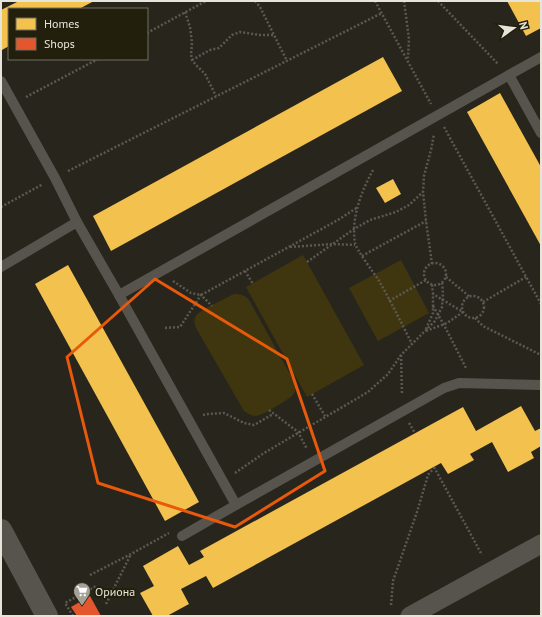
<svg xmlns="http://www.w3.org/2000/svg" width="542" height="617" viewBox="0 0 542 617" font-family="'PT Sans',sans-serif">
	<rect width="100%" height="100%" fill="#28251c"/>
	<g fill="#3f360f">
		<path d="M303,255L364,365L307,397L246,287Z"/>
		<path d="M401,260L429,313L378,341L349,288Z"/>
		<path d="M234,294C241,294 245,295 249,300L295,383C297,389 295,392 291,397C283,402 264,415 256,416C251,416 248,413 244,411L196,328C195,325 193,320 196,316C199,310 227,298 234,294Z"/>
	</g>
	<g fill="#f2c14e">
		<path d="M19,1H94L79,9H9V46L2,50L1,10Z"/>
		<path d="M507,1H541V28L526,36Z"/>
		<path d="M383,57L402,91L111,251L93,216Z"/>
		<path d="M500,93L541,167V246L467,112Z"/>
		<path d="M393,179L401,194L385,203L376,188Z"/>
		<path d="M68,265L199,502L165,521L35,284Z"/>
		<path d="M521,406L535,431L541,428V446L531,452L534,458L508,472L492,442L470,454L474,460L448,474L441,463L213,588L206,576L181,589L189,604L167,616H153L140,593L154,586L143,566L178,546L189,565L204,557L200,551L463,407L476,431Z"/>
	</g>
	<path fill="#e4572e" d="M90,596L101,616H77L71,607Z"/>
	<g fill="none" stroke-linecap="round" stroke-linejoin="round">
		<g stroke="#5b5952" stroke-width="2.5" stroke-dasharray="2 2" stroke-linecap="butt">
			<path d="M255,1L260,7L287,61"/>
			<path d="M375,1L431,104"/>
			<path d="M404,1L409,39L408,58"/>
			<path d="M438,1L498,64"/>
			<path d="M185,12L190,27L192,43L191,54L192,60L196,65L205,74L216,96"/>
			<path d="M147,33L206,1"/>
			<path d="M192,60L210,50L219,48L232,35L240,32L260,35H275"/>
			<path d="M26,97L98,59"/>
			<path d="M444,127L541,304"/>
			<path d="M373,170C361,192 351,218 355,243C356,249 373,272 378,279C390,300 401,322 412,344"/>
			<path d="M68,171L382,13"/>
			<path d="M1,207L43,184"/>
			<path d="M290,247L333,244L355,245"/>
			<path d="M362,256L426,221"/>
			<path d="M307,262L354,229L370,220L396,212L409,205L423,192"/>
			<circle cx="435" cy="274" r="11"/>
			<path d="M432,264L426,221L423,192L424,176L431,150L434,134"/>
			<path d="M245,271L253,284"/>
			<path d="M446,277L470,297"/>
			<path d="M173,281L191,293L201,295L338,220L358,207"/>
			<circle cx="473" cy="307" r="11"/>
			<path d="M389,301L426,280"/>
			<path d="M483,302L526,277"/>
			<path d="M433,306L444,325L466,368"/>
			<path d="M475,318L483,326L541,355"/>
			<path d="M165,328L180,327L201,295L212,306"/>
			<path d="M426,329L433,313V294L432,284"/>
			<path d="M426,331L447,323L463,312L433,294"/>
			<path d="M401,355L402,394"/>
			<path d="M312,394L325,416"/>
			<path d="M269,410L298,432L307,449"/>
			<path d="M203,415L208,414L224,413L244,423L254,425L273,414"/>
			<path d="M409,423L415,433"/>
			<path d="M434,467L482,555"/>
			<path d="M235,473L264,453L368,392L388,374L401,355L435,321L442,307L443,293L442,283"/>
			<path d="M90,575L131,554L169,533"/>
			<path d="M106,604L131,554"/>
			<path d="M391,605L393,581L417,512L428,475L434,468"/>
			<path d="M73,616L65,603L96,586"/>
		</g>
		<g stroke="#56544d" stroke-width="10">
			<path d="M509,75L541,133"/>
			<path d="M1,81L55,178L77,222"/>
			<path d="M1,267L77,222L119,295L541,57"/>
			<path d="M119,295L236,505L444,388L459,383L541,385"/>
			<path d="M182,536L236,505"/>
		</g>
		<path stroke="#56544d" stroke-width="19" d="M410,616L541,544"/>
		<path stroke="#56544d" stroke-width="22" d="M1,530L47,616"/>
	</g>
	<path fill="none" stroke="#e8590c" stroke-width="3" stroke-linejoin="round" d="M155,279L287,359L325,471L235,527L98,483L67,357Z"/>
	<defs>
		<g id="supermarket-pin" transform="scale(0.9)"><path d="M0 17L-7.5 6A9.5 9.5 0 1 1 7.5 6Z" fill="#a4a298" stroke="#231f0d"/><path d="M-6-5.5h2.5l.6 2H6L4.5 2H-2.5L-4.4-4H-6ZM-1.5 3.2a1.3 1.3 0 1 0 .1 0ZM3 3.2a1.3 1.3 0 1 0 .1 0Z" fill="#fff"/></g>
	</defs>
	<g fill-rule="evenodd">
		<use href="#supermarket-pin" x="82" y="591"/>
	</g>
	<g text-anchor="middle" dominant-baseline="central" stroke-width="4" stroke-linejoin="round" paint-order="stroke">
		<g font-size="12" fill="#e7e5da" stroke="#231f0d" text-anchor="start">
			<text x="95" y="591">Ориона</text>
		</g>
	</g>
	<rect width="542" height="617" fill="none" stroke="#e7e5da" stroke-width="4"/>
	<rect x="8" y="8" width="140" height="52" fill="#231f0d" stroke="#716e5f"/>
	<rect x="16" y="18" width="20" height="12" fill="#f2c14e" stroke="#716e5f"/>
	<text x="44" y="28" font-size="12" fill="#e7e5da">Homes</text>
	<rect x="16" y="38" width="20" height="12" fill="#e4572e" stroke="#716e5f"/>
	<text x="44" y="48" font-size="12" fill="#e7e5da">Shops</text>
	<g transform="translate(514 28) rotate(76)" stroke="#231f0d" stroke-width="3" paint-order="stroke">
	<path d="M0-3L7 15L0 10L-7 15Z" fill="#e7e5da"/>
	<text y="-6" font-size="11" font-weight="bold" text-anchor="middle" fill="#e7e5da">N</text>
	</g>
</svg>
